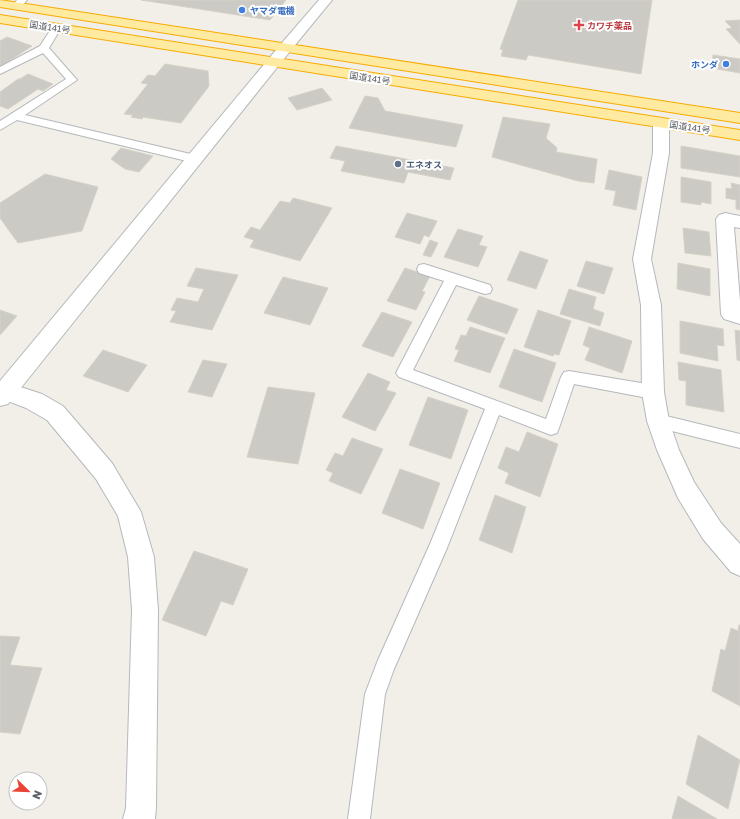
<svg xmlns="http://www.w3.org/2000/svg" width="740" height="819" viewBox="0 0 740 819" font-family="'Golos Text','Noto Sans JP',sans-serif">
	<rect width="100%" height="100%" fill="#f1efe8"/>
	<g fill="#cccac5" stroke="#d6d1c6">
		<path d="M141,0H286L270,20Z"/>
		<path d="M518,0H652L641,74L528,55L526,60L501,56L503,50L500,49Z"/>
		<path d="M740,20V44L726,29L732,28L725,21Z"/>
		<path d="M7,37L32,46L0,67V41Z"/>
		<path d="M713,55L740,59V73L712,68Z"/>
		<path d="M165,64L208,71L209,86L181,123L143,117L142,119L131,117L133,115L124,114L148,84L141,83L148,75L155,76Z"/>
		<path d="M28,74L53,84L43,91L38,89L8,109L0,106V92L18,79H20Z"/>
		<path d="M322,88L332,100L297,110L288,98Z"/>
		<path d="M365,96L378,98L385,111L463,125L456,147L349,128Z"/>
		<path d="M503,117L550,124L546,138L557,148L556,152L597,159L594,183L578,181L492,157Z"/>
		<path d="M336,146L454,168L450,180L408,172L404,183L341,171L345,161L330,158Z"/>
		<path d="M681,146L740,156V177L681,168Z"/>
		<path d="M121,148L153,156L139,172L125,169L111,159Z"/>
		<path d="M609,170L642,177L636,210L613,205L616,191L605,189Z"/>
		<path d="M45,174L98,187L82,231L18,243L0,218V203Z"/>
		<path d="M681,177L711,182V204L701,202V205L681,202Z"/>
		<path d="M731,183L740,185V210L736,209V200L726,198V188L732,189Z"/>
		<path d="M293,198L332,208L300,261L250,247L254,240L244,237L251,227L260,230L280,201L290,203Z"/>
		<path d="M407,213L437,221L429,237L424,235L420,244L395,237Z"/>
		<path d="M683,228L709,232L711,256L685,253Z"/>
		<path d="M458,229L483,236L479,245L487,247L478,267L444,257Z"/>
		<path d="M430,240L438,243L431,257L423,255Z"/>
		<path d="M520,251L548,260L536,289L507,280Z"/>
		<path d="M586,261L613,268L604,294L577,286Z"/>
		<path d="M678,263L710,269V296L677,289Z"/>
		<path d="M196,268L238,275L212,330L170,322L176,311L171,310L177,298L198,302L204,289L187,286Z"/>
		<path d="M405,268L430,276L422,291L425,292L416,310L387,301Z"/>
		<path d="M283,277L328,288L310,325L264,313Z"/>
		<path d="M569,289L596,297L593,309L604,313L600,326L560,314Z"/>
		<path d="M479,296L518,309L507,334L467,320Z"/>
		<path d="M0,310L17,316L0,335Z"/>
		<path d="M538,310L571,321L559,355L554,354L553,356L524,347Z"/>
		<path d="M382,312L412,322L393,357L362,346Z"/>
		<path d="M680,321L723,329L724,346L717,345L718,361L680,353Z"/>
		<path d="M470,327L505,338L490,373L454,361L459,350L455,349L461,335L466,336Z"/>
		<path d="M589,327L632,341L622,373L585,360L590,348L583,345Z"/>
		<path d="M735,330L740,331V361L737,360Z"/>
		<path d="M514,349L556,363L542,402L499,387Z"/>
		<path d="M103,350L147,365L128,392L83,376Z"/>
		<path d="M203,360L227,364L212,397L188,392Z"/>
		<path d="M678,362L721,370L724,412L686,405V381L679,380Z"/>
		<path d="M368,373L390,382L386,390L396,393L375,431L342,417Z"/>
		<path d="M268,387L315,393L298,464L247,457Z"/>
		<path d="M428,397L468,410L451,459L409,445Z"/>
		<path d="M527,432L558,444L540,497L505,483L509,473L498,468L506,447L519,452Z"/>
		<path d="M352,438L383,449L361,494L329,481L333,473L326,470L335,453L343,456Z"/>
		<path d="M400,469L440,483L423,529L382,513Z"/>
		<path d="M495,495L526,507L512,553L479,540Z"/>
		<path d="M194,551L248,569L233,605L221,601L206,636L162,620Z"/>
		<path d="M739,625H740V706L712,691L721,649L725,651L731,628L738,631Z"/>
		<path d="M0,636L20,637L10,665L42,668L20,734L0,732Z"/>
		<path d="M698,735L740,760L728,809L686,784Z"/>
		<path d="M678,796L717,819H672Z"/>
	</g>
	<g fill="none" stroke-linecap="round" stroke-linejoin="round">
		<g stroke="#b5b8bc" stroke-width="2">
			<g id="service">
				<path d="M17,0H27L20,8L17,9L12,6Z"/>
				<path d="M56,25L61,28L49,48L77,80L25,115L199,156L201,159L199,162L195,163L17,120L0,130V121L66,79L43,53L0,74V67L40,46L53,26Z"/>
				<path d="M424,264L490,285L492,289L490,293L485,294L456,285L413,370L546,419L561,377L564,372L569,371L653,385L659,387L661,392L659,397L653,399L574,384L559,428L557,433L551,435L499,415L447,548L394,669L385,694L370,819H348L365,694L378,660L430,544L485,409L399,377L396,373L444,281L419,273L417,269L419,265Z"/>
				<path d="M658,414L740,434V448L652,426L650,421L652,416Z"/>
			</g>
		</g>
		<g stroke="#b5b8bc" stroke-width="2">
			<g id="minor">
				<path d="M661,118L667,120L669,123V153L651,259L661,305L664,392L669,421L679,450L694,482L721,523L740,544V576L731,572L703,539L678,498L657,450L647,421L642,392L641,305L633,259L653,153V123L655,120Z"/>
				<path d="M725,213L740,216V228L734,227L740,301V324L724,319L721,314L716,219L719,215Z"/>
				<path d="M5,382L42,394L63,406L112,463L141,512L154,557L158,610L156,808L155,819H123L126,808L132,610L128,557L118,516L96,479L47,420L26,408L0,398V384Z"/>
			</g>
		</g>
		<g stroke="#b5b8bc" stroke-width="2">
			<path id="tertiary" d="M286,43L291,44L293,47L291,50L8,404L0,406V381L281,44Z"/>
		</g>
		<g stroke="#b6babf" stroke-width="2">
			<path id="secondary" d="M319,0H332L291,50L286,51L281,50L279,47L281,44Z"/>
		</g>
		<g stroke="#f9ab00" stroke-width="2">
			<g id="trunk">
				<path d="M0,0L740,113V123L0,7Z"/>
				<path d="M0,15L740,130V140L0,23Z"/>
			</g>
		</g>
		<use href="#service" fill="#fff" fill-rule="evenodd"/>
		<use href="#minor" fill="#fff" fill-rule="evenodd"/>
		<use href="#tertiary" fill="#fff" fill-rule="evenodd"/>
		<use href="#secondary" fill="#fff" fill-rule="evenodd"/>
		<use href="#trunk" fill="#feeaa1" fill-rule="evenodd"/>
	</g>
	<g fill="#3f7fe0" stroke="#fff" stroke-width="1.5">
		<circle cx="242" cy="10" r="4"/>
		<circle cx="726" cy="64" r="4"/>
	</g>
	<path fill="#e0444e" stroke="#fff" stroke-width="1.5" d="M577 19h4v4h4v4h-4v4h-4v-4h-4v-4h4z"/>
	<circle fill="#5c6f8a" stroke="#fff" stroke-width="1.5" cx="398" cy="164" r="4"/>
	<g text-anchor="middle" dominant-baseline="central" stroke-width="4" stroke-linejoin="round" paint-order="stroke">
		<g font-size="9" font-weight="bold" fill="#366cbe" stroke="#fff" text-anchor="start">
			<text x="250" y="10">ヤマダ電機</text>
			<text x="718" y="64" text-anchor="end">ホンダ</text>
		</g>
		<g font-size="9" font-weight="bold" fill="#be3a42" stroke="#fff" text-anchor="start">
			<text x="587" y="25">カワチ薬品</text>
		</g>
		<g font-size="9" fill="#5f6368" stroke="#fff">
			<text transform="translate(50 27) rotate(9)">国道141号</text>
			<text transform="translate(370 78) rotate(9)">国道141号</text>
			<text transform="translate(690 127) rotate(9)">国道141号</text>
		</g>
		<g font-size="9" font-weight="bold" fill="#4e5e75" stroke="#fff" text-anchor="start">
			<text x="406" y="164">エネオス</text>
		</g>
	</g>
	<g transform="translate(28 791) rotate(113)"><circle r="19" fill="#ffffff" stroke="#bfc1c3"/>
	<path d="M0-3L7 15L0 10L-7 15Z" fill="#ea4335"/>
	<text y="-6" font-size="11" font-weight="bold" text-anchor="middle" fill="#5f6368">N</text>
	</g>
</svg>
